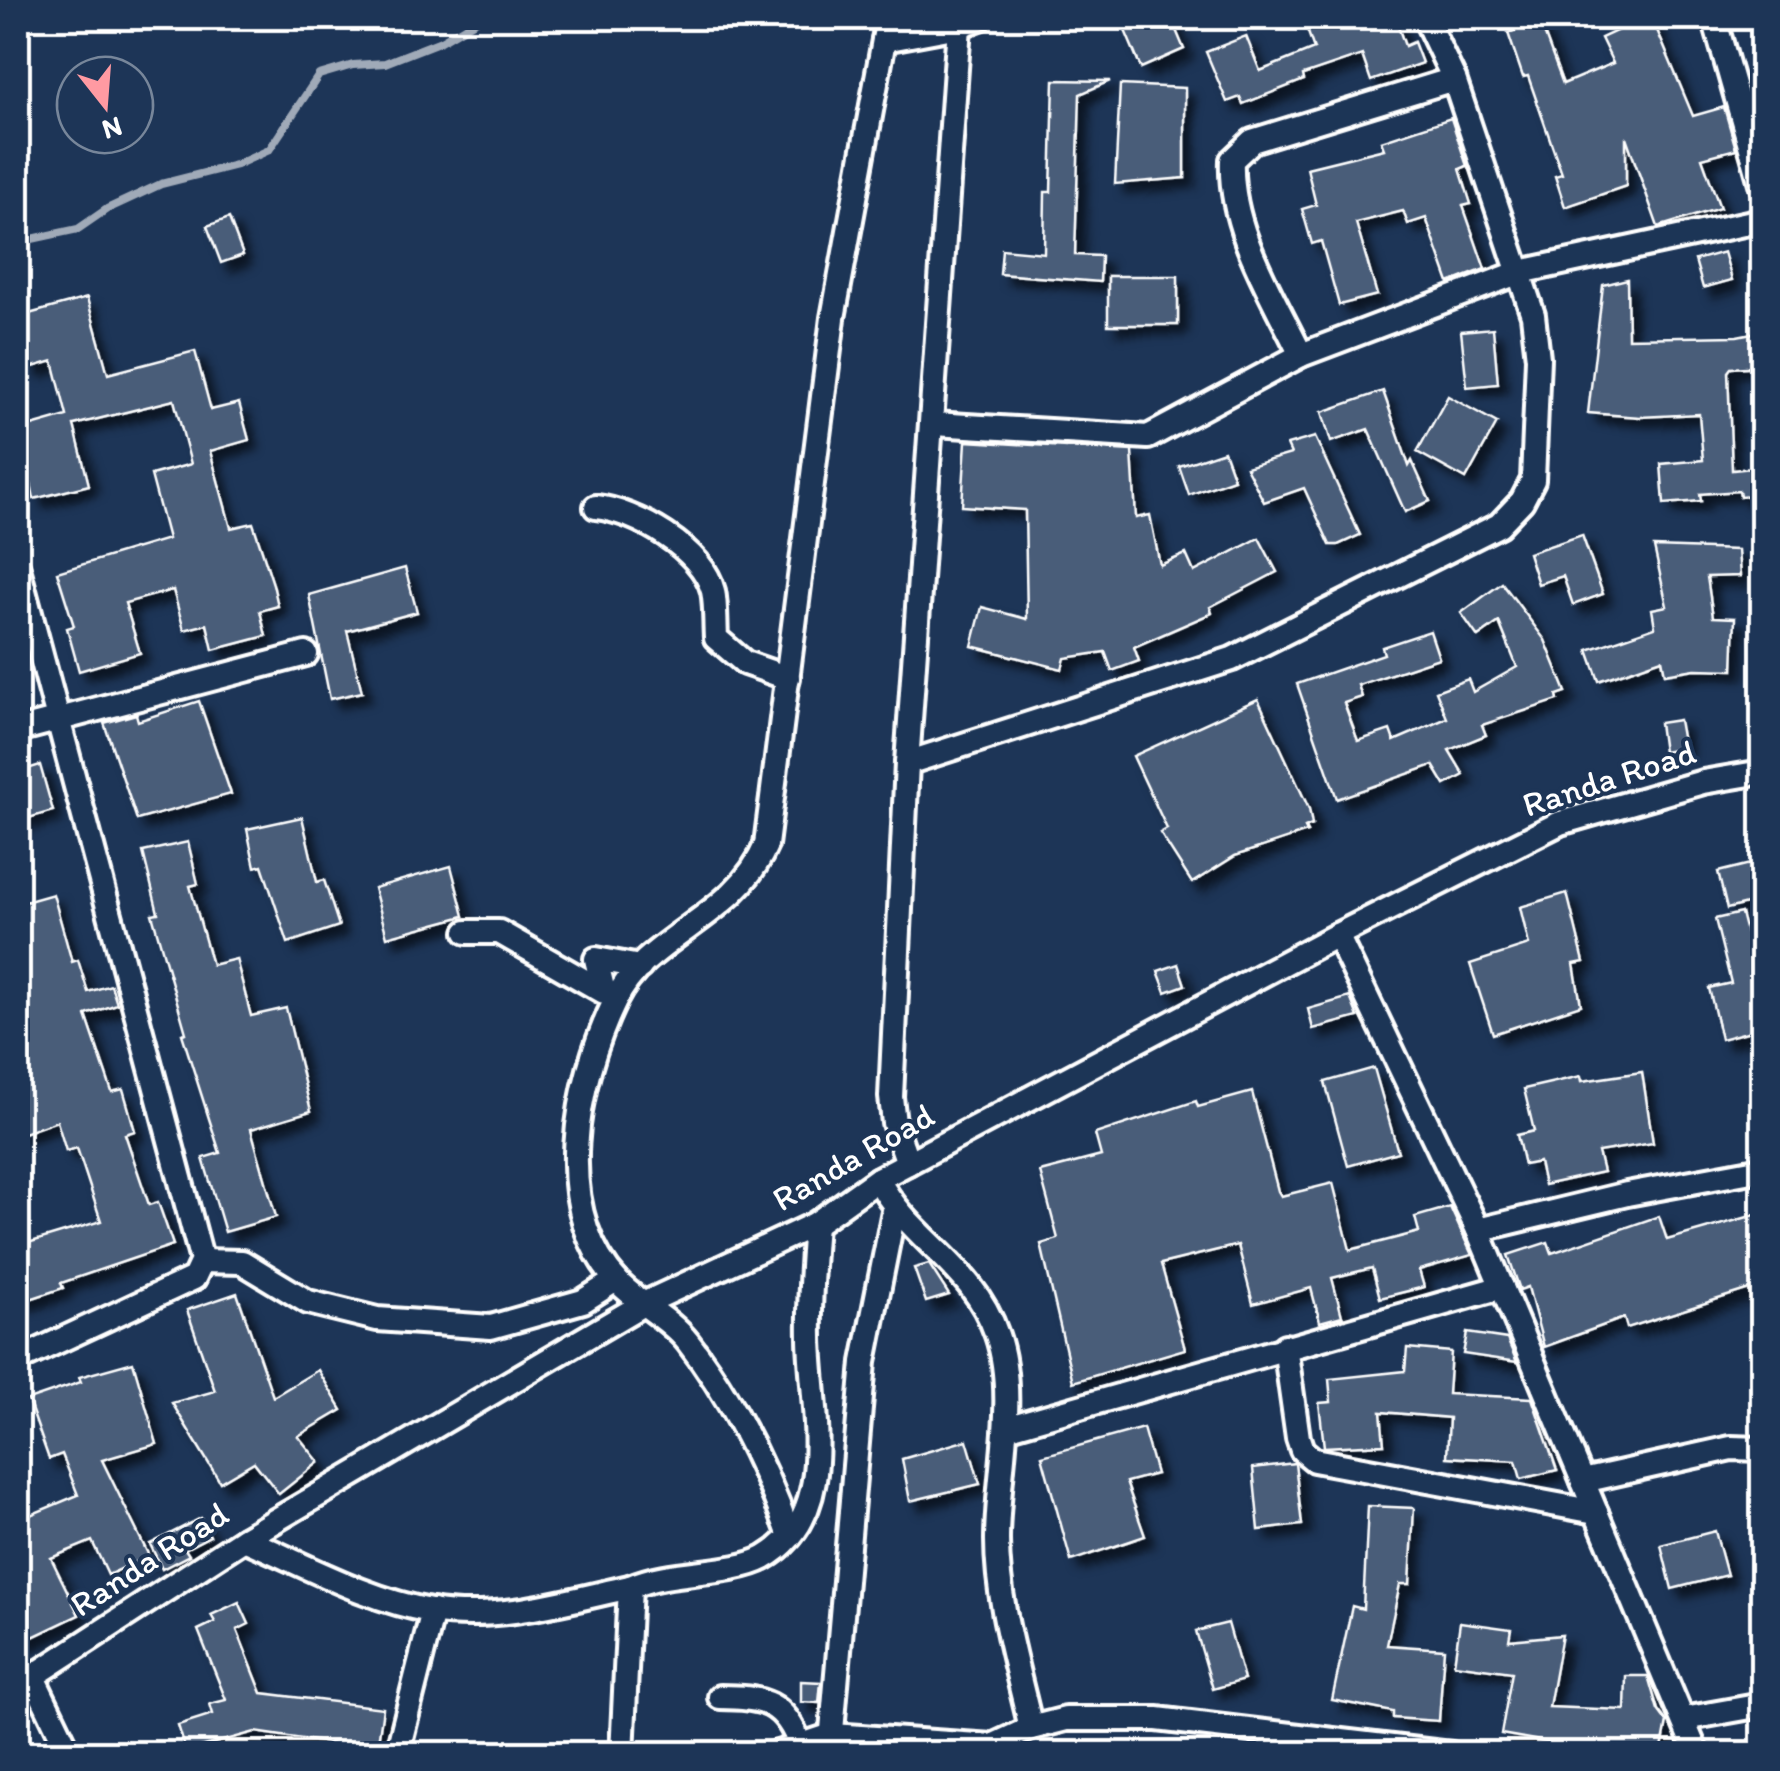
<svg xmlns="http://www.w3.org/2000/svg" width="1780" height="1771" viewBox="0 0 1780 1771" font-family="Itim,sans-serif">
	<defs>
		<filter id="shadow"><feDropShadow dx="9" dy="9" stdDeviation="5" flood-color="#0009"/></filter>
	</defs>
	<rect width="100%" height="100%" fill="#1d3557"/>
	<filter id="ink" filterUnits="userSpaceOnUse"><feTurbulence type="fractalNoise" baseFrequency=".01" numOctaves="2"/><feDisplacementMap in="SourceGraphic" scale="20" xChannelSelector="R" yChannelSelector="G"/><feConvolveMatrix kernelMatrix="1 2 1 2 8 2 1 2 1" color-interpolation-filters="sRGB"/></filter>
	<g filter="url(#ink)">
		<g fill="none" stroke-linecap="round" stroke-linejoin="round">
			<path stroke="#a0aab8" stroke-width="8" d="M18,242L78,229L107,209L161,184L236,165L269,150L319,75L353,65L385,63L441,41L480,18"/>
		</g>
		<g fill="#4a5d79" stroke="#fff" stroke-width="2.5" filter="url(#shadow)">
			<path d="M1150,18H1171L1184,49L1141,68L1124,28Z"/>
			<path d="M1303,18H1395L1405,46L1414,42L1422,63L1371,81L1362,55L1303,75L1304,80L1243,104L1240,97L1227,102L1206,52L1246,36L1260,71L1314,49Z"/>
			<path d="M1644,18H1652L1693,116L1724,107L1736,149L1702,158L1720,208L1658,227L1626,137V186L1565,207L1555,176L1562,174L1528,76L1523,77L1508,33L1540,22L1563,84L1613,63L1601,38Z"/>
			<path d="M1054,80L1110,81L1080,94L1075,255L1101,256L1100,282L1000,274L1002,249L1044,253L1045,192H1051Z"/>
			<path d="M1120,85L1185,88V178L1115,184Z"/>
			<path d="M1451,118L1467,166L1460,169L1471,204L1463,206L1485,269L1449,283L1426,218L1408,224L1403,211L1356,223L1377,295L1339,305L1321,241L1312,244L1302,209L1316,205L1307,168L1384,149L1381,141Z"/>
			<path d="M229,218L243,255L221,263L207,226Z"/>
			<path d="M1724,252L1732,280L1703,288L1695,260Z"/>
			<rect x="1108" y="276" width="70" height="49"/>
			<path d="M1627,279L1628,338L1737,336L1762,331V366L1731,368L1728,372L1732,470L1762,467V495L1740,497L1739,491L1700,494L1701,501L1664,504L1661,464L1703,460L1699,414L1640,417L1588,413L1603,285Z"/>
			<path d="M87,298L108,374L195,351L211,410L239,403L249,440L210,451L231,528L253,523L273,584L278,606L260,611L266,636L213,650L207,624L184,630L173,590L125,603L140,653L79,671L67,628L74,626L57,572L168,539L151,475L191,464L174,400L74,425L89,485L34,499L21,429L67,416L53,361L30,368L18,317Z"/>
			<path d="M1493,328L1498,384L1467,387L1461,331Z"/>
			<path d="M1383,391L1409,466L1412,461L1430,501L1405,512L1368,429L1331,442L1322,412Z"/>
			<path d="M1448,396L1497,423L1466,479L1417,452Z"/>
			<path d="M1315,437L1360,535L1338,545H1330L1304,488L1264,502L1246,467L1291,454L1287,445Z"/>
			<path d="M966,441L1132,451L1136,518L1150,515L1160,565L1186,554L1194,572L1259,538L1277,572L1210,607L1212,613L1134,647L1139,661L1112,671L1105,652L1065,658L1062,669L972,646L982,607L1027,619L1025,510L962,506Z"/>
			<path d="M1224,451L1234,479L1189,495L1179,466Z"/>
			<path d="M1582,535L1603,594L1573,605L1563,576L1538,584L1528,553Z"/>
			<path d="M1654,547L1738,550L1740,576L1707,577L1713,617L1735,618L1733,670L1695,669L1665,674L1662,659L1599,681L1588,650L1655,627L1652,609L1667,606Z"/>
			<path d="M405,568L417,612L347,631L362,692L330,699L309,595Z"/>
			<path d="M1502,583L1545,640L1566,692L1557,695L1558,700L1482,725L1486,735L1449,750L1464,775L1445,785L1433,765L1337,799L1297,684L1384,654L1382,647L1430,631L1439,658L1358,685L1362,697L1344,703L1358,741L1390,730L1394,741L1447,718L1436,691L1468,679L1473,692L1517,667L1499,622L1478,637L1461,613Z"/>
			<path d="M1258,699L1309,809L1312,825L1305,828L1307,832L1235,856L1192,883L1160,833L1167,829L1133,756Z"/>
			<path d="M199,701L231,794L137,820L104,723L136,714L138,721Z"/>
			<path d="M1679,720L1684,748L1663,752L1659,723Z"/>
			<path d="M40,765L53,811L18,821V772Z"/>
			<path d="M302,817L317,882L324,880L339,926L288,943L262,865L255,867L247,829Z"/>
			<path d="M188,842L198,884L190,886L212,965L236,959L251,1016L286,1008L311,1111L251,1129L276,1217L225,1232L203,1158L220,1153L182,1034L186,1033L152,914L158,913L143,852Z"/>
			<path d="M1762,861V900L1727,909L1718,872Z"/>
			<path d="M451,866L464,916L387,937L374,888Z"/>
			<path d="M1567,893L1584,962L1574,964L1581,1005L1493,1034L1470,964L1529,945L1520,907Z"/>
			<path d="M53,894L72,962L78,960L88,992L111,985L117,1004L86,1015L112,1092L123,1089L135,1131L125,1134L149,1205L158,1202L173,1245L61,1283L63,1288L18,1303V1246L101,1221L77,1148L66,1151L57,1121L18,1135V904Z"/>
			<path d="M1741,913L1757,976L1762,975V1028L1721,1039L1709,988L1731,983L1715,919Z"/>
			<path d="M1178,964L1185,985L1166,992L1158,971Z"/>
			<path d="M1350,997L1358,1017L1313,1029L1308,1009Z"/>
			<path d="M1374,1068L1398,1152L1348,1166L1325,1082Z"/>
			<path d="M1642,1072L1653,1143L1598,1152L1603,1172L1544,1185L1539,1162L1524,1165L1517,1135L1534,1131L1524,1089L1581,1076L1582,1081Z"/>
			<path d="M1252,1092L1278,1191L1281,1196L1333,1183L1350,1250L1419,1232L1415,1217L1450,1207L1472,1255L1419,1270L1424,1287L1380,1298L1372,1268L1332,1278L1342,1316L1320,1322L1311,1288L1253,1304L1238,1245L1161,1264L1185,1349L1073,1382L1041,1244L1058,1239L1040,1172L1101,1156L1095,1134L1196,1101L1198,1107Z"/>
			<path d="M1762,1213V1285L1627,1328L1624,1318L1544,1347L1528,1287L1520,1290L1508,1255L1548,1242L1552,1253L1659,1216L1667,1240Z"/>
			<path d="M929,1264L949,1295L926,1302L914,1268Z"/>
			<path d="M237,1293L273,1397L318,1370L342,1410L298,1436L319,1462L279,1494L254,1462L220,1482L172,1403L215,1391L187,1310Z"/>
			<path d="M1467,1333L1507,1339L1517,1362L1463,1354Z"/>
			<path d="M1407,1348L1451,1352L1448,1394L1532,1398L1557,1470L1521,1479L1516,1461L1447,1457L1449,1418L1381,1412L1384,1444L1324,1447L1319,1403L1331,1402L1329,1379L1405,1371Z"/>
			<path d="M133,1362L157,1444L102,1460L149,1556L108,1575L92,1541L51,1558L79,1615L18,1644V1520L78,1495L62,1454L49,1459L28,1400L81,1382L79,1377Z"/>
			<path d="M1143,1428L1156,1474L1126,1482L1145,1536L1071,1561L1042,1456Z"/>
			<path d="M967,1440L980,1484L910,1501L902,1459Z"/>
			<path d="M1295,1463L1302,1525L1259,1530L1253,1468Z"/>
			<path d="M1368,1506L1414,1508L1410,1584H1400L1387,1645L1444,1649L1439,1721L1393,1718V1712L1332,1700L1352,1606L1363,1609Z"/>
			<path d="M201,1518L210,1536L185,1549L189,1555L162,1569L150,1544Z"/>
			<path d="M1715,1531L1727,1575L1672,1589L1661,1545Z"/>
			<path d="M239,1602L249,1624L237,1630L262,1693L383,1708L377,1750L255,1732L186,1751L178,1725L213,1714L210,1704L226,1700L198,1630L215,1622L211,1615Z"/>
			<path d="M1460,1622L1511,1629L1509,1640L1562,1635L1549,1707L1625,1710L1626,1676H1648L1658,1710L1667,1722L1661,1754H1618L1619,1748L1563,1745L1501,1734L1512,1672L1454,1664Z"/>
			<path d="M1228,1623L1244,1680L1213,1689L1196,1631Z"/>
			<path d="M801,1681L821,1682L819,1703L801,1702Z"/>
		</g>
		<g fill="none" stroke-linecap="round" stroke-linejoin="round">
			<g stroke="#fff" stroke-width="30">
				<g id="street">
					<path d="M1714,18L1762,187"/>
					<path d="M884,40L959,26L980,18"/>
					<path d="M1301,355C1272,294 1229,229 1232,160L1252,141L1454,79"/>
					<path d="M934,424L1148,437L1301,355L1520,272L1762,220"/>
					<path d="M596,507C636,511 702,549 713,591C716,605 715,623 716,638L745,663L788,678"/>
					<path d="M18,568L202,1261L194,1278L18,1360"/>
					<path d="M18,730L306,654"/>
					<path d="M907,763L1232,659L1499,525L1522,501L1533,480L1538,358L1533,315L1454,79L1425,18"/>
					<path d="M467,932H499L604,992L596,959L640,967"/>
					<path d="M1337,935L1478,1230L1697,1754"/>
					<path d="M908,1163L894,1123L891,1097L907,763L959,26"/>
					<path d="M878,1179C909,1240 973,1264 997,1335C1018,1395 997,1475 997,1540C997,1603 1017,1666 1031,1728"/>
					<path d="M1478,1230L1627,1194L1762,1169"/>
					<path d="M202,1261L242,1262L308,1302L377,1319L491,1327L583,1301L616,1280"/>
					<path d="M1285,1346L1298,1438L1302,1450L1314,1460L1596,1512"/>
					<path d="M1006,1428L1502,1287"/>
					<path d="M1583,1481L1731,1448L1762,1449"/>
					<path d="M790,1536C765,1467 733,1400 688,1342C669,1318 639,1304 618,1282C550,1209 576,1081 615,1001C646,935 735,919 766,845L833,318L888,18"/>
					<path d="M244,1539C303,1564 367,1600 431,1611C498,1622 566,1601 630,1587"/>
					<path d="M33,1677L70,1754"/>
					<path d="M18,1686L244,1539L643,1304L815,1224L878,1179L1337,935L1560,823L1703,782L1762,772"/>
					<path d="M720,1697C763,1697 785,1702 800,1745"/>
					<path d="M1684,1719L1762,1705"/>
					<path d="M397,1754L433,1611"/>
					<path d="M622,1754L630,1587C670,1569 732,1575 764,1558C841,1514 811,1409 810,1338C809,1300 812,1262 815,1224"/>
					<path d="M775,1754L832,1735L992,1746L1031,1728L1066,1719H1157L1451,1754"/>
					<path d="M830,1754L864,1362L894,1211"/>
				</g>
			</g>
			<use href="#street" stroke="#1d3557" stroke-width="22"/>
		</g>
	</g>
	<g text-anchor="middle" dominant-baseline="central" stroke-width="8" stroke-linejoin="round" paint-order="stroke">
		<g font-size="35" fill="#fff" stroke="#1d3557">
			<text transform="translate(1609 778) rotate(-18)">Randa Road</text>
			<text transform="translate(853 1157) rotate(-30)">Randa Road</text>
			<text transform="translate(149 1559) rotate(-33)">Randa Road</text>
		</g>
	</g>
	<rect width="1780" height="1771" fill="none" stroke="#1d3557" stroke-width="60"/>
	<rect x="30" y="30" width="1720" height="1711" fill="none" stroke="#fff" stroke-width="4" filter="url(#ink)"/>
	<g transform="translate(105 105) rotate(163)"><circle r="48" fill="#1d3557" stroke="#77869a" stroke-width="2.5"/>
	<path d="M0-8L18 38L0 25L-18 38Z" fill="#ff9aa2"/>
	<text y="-15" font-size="28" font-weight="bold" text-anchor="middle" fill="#ffffff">N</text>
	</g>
</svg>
